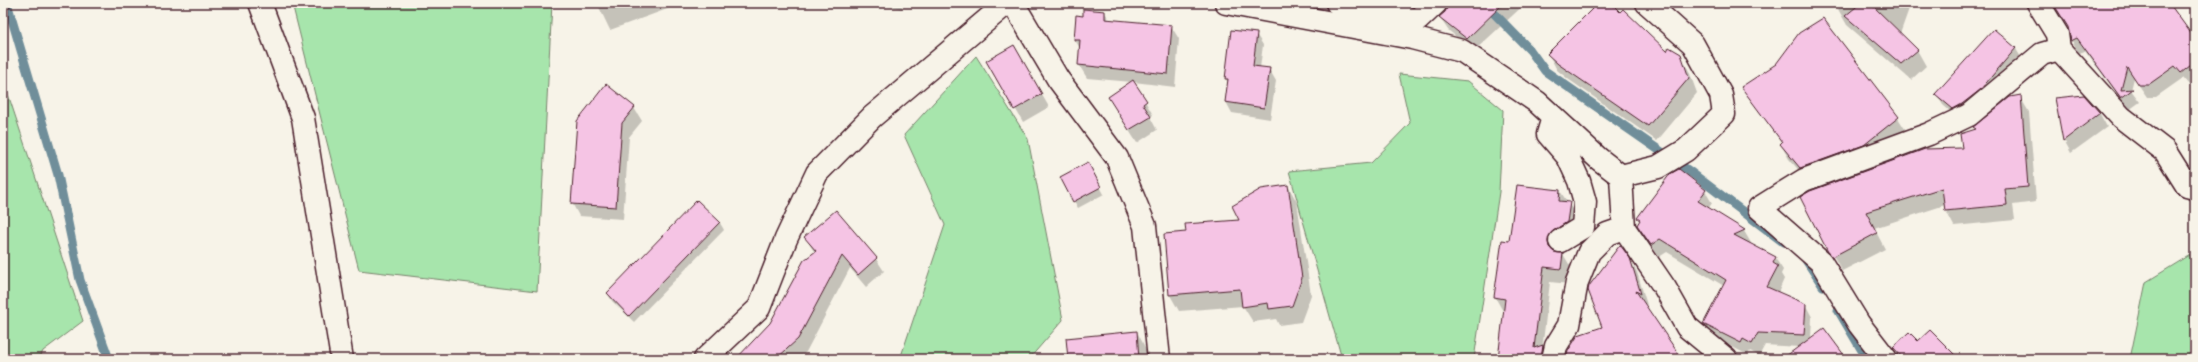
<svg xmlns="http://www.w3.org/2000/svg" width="2198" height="362" viewBox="0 0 2198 362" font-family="'Comic Neue',sans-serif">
	<rect width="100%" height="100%" fill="#f7f3e8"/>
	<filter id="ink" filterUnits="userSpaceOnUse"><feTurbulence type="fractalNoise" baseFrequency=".025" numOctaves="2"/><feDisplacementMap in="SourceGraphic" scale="8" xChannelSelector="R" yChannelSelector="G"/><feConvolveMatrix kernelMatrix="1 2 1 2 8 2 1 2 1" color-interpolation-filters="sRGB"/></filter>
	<g filter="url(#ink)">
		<g fill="#a7e5ac" stroke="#78826c">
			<path d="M292,3H552L537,291L359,270Z"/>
			<path d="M976,56L1028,139L1063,320L1029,359H900L945,225L904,135Z"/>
			<path d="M1399,74L1468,81L1503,110L1499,192L1474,359H1342L1289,171L1371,163L1410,123Z"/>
			<path d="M3,79L83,321L43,351L39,359H3Z"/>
			<path d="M2195,252V359H2130L2146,282Z"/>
		</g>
		<g fill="#0003">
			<path d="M597,3H668L670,8L610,30Z"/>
			<path d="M875,3H903L902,9Z"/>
			<path d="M1370,3H1435L1420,16Z"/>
			<path d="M1451,3H1526L1474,51L1448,30L1440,18Z"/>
			<path d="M1600,3H1610L1667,52L1680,55L1689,71L1697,93L1657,141L1568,79L1557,70L1549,55Z"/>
			<path d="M1848,3H1911L1900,34L1917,50L1926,66L1911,80L1847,25L1838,9Z"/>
			<path d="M2052,3H2168L2195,40V81L2189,85L2183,78L2156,97H2147L2134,78L2131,90L2140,102L2129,110L2085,51L2079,53L2072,41L2069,29Z"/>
			<path d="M1105,12L1109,20L1171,26L1179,39L1175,87L1134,82L1153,115L1150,117L1157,130L1137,143L1116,110L1132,82L1087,78L1079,65L1081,50L1075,40L1084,17Z"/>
			<path d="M1822,19L1898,118L1907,132L1809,182L1789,159L1781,145L1782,143L1743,87L1777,65Z"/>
			<path d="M1994,30L2016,49L2022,59L1959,119L1943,105L1936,94Z"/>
			<path d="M1256,34L1263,45L1260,68L1269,69L1276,81L1270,119L1232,113L1226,102L1229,84L1226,79Z"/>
			<path d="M1014,47L1049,107L1023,122L988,61Z"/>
			<path d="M2083,96L2100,114L2107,127L2071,153L2064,140L2056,99Z"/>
			<path d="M2020,97L2029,112L2036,202L2013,205L2015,220L1954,226L1946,211L1945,205L1874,228L1885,249L1842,271L1801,198L1963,149L1976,130L1975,127Z"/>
			<path d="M634,108L642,121L629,137L623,219L579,216L572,203L578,121Z"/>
			<path d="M1087,163L1104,194L1078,208L1061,177Z"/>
			<path d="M1288,186L1297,202L1311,295L1301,322L1279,325L1276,319L1253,322L1243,306L1179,311L1170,295L1187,233L1240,221Z"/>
			<path d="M1560,191L1578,218L1558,253L1563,254L1572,269L1569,284L1550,282L1541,359H1499L1504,313L1495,297L1510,242Z"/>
			<path d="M1705,191L1712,203L1708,209L1744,231L1751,243L1749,244L1775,258L1783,270L1781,274L1784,279L1778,293L1805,304L1812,317L1811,339L1845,359H1807L1800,347L1765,345L1759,356L1750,351L1748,355L1713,337L1705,325L1724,286L1667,252L1659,257L1638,225L1640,222L1638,218Z"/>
			<path d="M697,202L720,223L724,230L634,322L612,301L608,294Z"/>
			<path d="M805,237L876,259L884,271L866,287L850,268L806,352L798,359H737L771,324L815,253Z"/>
			<path d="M1629,259L1637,272L1647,305L1643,303L1680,359H1567L1604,328Z"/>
			<path d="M1137,332L1146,349L1147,359H1069Z"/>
			<path d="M1918,343L1957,359H1901L1894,347Z"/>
			<path d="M591,355L593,359H520Z"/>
		</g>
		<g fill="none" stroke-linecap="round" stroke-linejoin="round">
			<g stroke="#6f8e9a" stroke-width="9">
				<path d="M7,3L58,175L80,280L109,359"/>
				<path d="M1484,3L1530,50L1545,71L1692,173L1783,242"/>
				<path d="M1806,260L1823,286"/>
				<path d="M1838,310L1867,359"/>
			</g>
		</g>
		<g fill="#f5c4e4" stroke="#4a1f2b">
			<path d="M1449,3H1504L1467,39L1439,17L1445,12Z"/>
			<path d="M1598,3H1611L1620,12L1623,9L1667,51L1669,47L1681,54L1689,78L1648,126L1558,64L1547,54Z"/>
			<path d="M1861,3H1870L1918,50L1901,64L1845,16Z"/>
			<path d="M2053,3H2169L2195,39V62L2181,73L2175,66L2148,85H2139L2127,67L2121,90L2133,89L2121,98L2077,38L2071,41L2068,27Z"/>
			<path d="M1083,9L1105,11V19L1172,25L1168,74L1078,65L1080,40H1074L1076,15L1083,16Z"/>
			<path d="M1823,18L1899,117L1864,145L1800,168L1780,144L1782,142L1741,87L1776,64L1799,33Z"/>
			<path d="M1994,29L2016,48L1980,90L1962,104L1953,109L1935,94Z"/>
			<path d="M1231,30L1257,33L1253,66L1270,68L1264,108L1225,102L1228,79H1225Z"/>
			<path d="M1014,45L1042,94L1014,110L986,61Z"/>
			<path d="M1133,80L1147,101L1143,104L1151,117L1129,130L1108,97Z"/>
			<path d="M606,84L635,107L622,123L616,207L571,204L577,121Z"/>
			<path d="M2021,95L2028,187L2005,189L2007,205L1945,211L1942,188L1866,212L1877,233L1832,257L1828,252L1800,197L1810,191L1925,149L1962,148L1960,134L1976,129L1973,127L2010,97Z"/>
			<path d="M2084,95L2100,113L2063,141L2055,98Z"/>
			<path d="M1088,162L1101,187L1073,202L1060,177Z"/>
			<path d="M1679,169L1706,190L1698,201L1745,230L1734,235L1776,257L1773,263L1778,266L1767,287L1806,304L1804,335L1758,333L1752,344L1743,339L1741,343L1703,324L1726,280L1660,239L1651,245L1637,225L1640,220L1637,218L1670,174Z"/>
			<path d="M1288,185L1302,278L1292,306L1269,309L1268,303L1242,307L1240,289L1169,295L1164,234L1186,232L1185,224L1239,220L1232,206L1261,189Z"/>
			<path d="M1517,185L1560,190L1559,201L1570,202L1567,222L1553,231L1548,241L1549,247L1554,252L1563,253L1561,269L1544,267L1534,348L1543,345L1541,359H1498L1505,299L1494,297L1502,240L1509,241Z"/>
			<path d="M697,200L720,222L629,316L607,293Z"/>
			<path d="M836,210L877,258L858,275L842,256L798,339L776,359H736L770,323L804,260L816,251L804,237Z"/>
			<path d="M1620,245L1630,258L1641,294L1636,291L1682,359H1566L1568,351L1578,335L1602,327L1588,290L1589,286Z"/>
			<path d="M1824,328L1847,359H1782Z"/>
			<path d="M1930,330L1959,359H1900L1902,357L1893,347L1909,332L1918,341Z"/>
			<path d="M1137,331L1139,359H1068L1066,338Z"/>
		</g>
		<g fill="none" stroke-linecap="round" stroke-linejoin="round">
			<g stroke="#4a1f2b" stroke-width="25">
				<g id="minor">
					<path d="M260,3L303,118L342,359"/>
					<path d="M1013,3L1058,79L1117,158L1145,226L1159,359"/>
					<path d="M1226,3L1412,38L1462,51L1537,102L1599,159L1621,176L1624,228L1665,288L1687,327L1726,359"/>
					<path d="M1337,3L1418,20L1436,3"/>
					<path d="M2038,3L2057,34L2059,49L2121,117L2165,151L2187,186L2195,188"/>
					<path d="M1553,117L1548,134L1568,157L1579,181L1585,202L1583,227L1560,241"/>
					<path d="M1621,176L1658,167L1686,150L1724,114L1721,95L1693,44L1647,3"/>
					<path d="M705,359L759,308L786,239L817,173L872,117L1007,3"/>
					<path d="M1553,359L1556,346L1569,325L1577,282L1589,252L1607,234L1624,228"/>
					<path d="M1886,359L1859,324L1821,262L1759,208L1804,180L1929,134L1969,115L2042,54L2059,49"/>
				</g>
			</g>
			<use href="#minor" stroke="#f7f3e8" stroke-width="22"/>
		</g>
	</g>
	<rect width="2198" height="362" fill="none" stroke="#f7f3e8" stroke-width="16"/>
	<rect x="8" y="8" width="2182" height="346" fill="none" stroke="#4a1f2b" stroke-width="1.5" filter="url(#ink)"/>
</svg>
